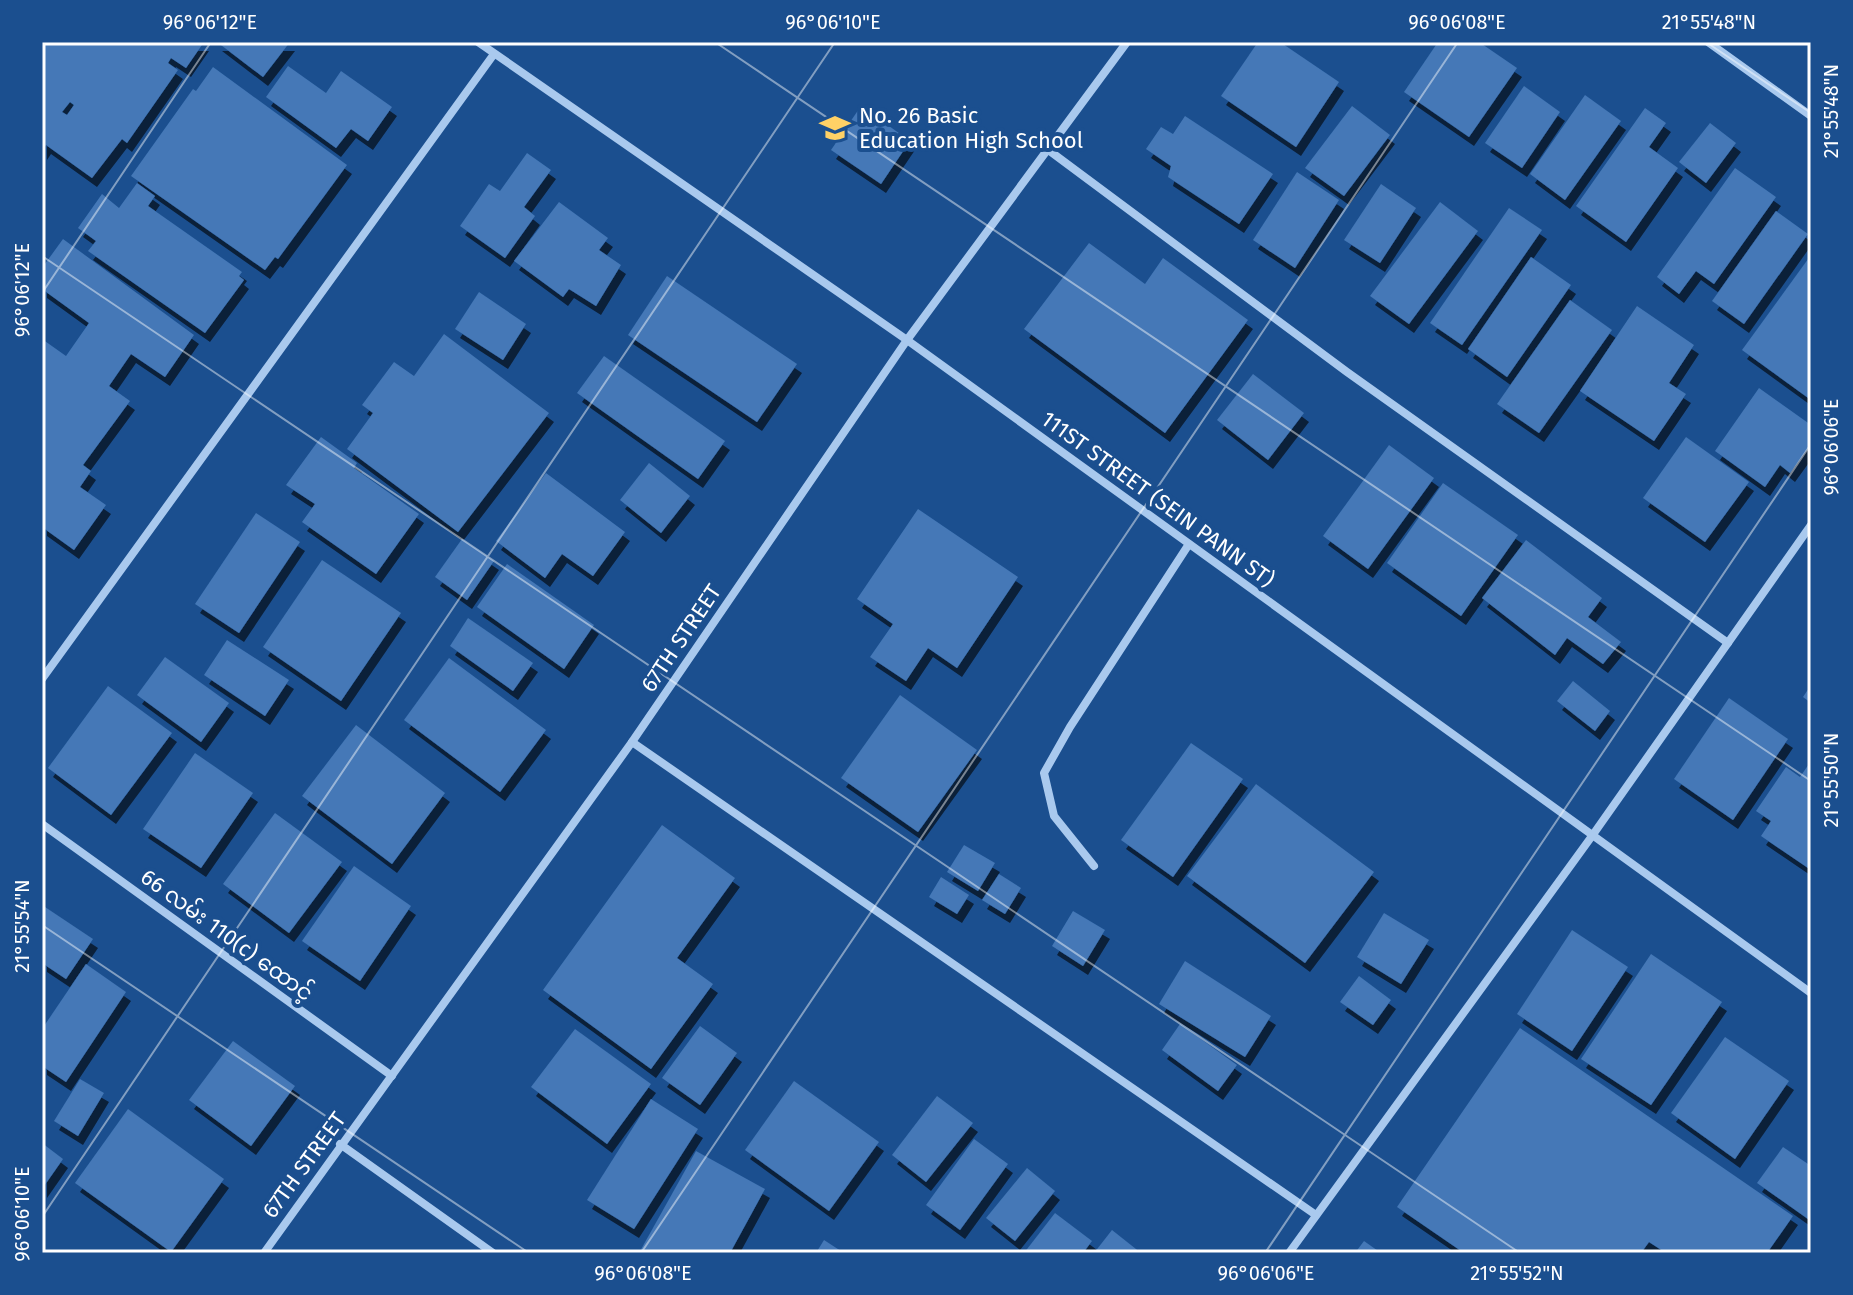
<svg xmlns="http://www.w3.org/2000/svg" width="1853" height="1295" viewBox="0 0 1853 1295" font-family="'Fira Sans','Noto Sans Myanmar',sans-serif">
	<defs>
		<filter id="shadow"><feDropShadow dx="5" dy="9" stdDeviation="0" flood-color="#0009"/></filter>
	</defs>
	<rect width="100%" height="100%" fill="#1b4f8f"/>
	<g fill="#4478b7" fill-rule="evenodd" filter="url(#shadow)">
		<path d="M42,42H204L186,68L171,58L168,63L178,70L127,143L122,139L92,178L46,145L42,151ZM70,102L74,105L67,115L62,112Z"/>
		<path d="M217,42H290L263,77Z"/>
		<path d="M1258,42H1280L1339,82L1296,147L1221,96Z"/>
		<path d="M1438,42H1479L1517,68L1469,137L1404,92Z"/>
		<path d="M288,66L326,93L341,71L392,107L368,141L351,129L336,148L266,97Z"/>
		<path d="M213,67L347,165L278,259L275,257L265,270L131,176L193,89L196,91Z"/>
		<path d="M1524,86L1560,112L1522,168L1485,143Z"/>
		<path d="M1585,95L1621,121L1565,200L1530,174Z"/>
		<path d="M861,106L910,141L881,184L831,150Z"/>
		<path d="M1352,106L1390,135L1344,196L1305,168Z"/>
		<path d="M1645,108L1666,123L1649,147L1678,168L1626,242L1576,206Z"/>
		<path d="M1185,116L1273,174L1239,224L1168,177L1171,166L1146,149L1161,127L1173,134Z"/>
		<path d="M1710,123L1736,143L1706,183L1679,162Z"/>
		<path d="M527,153L551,170L524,207L535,216L505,258L460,226L489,184L500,191Z"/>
		<path d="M1735,168L1776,197L1714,284L1696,271L1679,294L1657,277Z"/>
		<path d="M1297,172L1339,200L1295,268L1253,240Z"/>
		<path d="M137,183L155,196L148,206L242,272L239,276L244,280L205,333L88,251L96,241L78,228L102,194L119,208Z"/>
		<path d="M1381,184L1416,208L1380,263L1344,240Z"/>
		<path d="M559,202L608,238L599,250L621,265L596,306L569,289L563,297L514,261Z"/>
		<path d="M1440,202L1478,231L1409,324L1370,296Z"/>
		<path d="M1509,208L1542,230L1462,345L1430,323Z"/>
		<path d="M1776,211L1808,234L1744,324L1712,301Z"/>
		<path d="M63,239L194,335L165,377L131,354L109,386L130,401L83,465L91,471L80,487L106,505L74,550L42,527V339L66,356L89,323L42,289V268Z"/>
		<path d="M1089,243L1145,284L1163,258L1248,320L1165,433L1024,329Z"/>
		<path d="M1811,255V400L1742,350Z"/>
		<path d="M1531,257L1571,285L1507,377L1468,349Z"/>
		<path d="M667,276L797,364L757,422L628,335Z"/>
		<path d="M479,292L526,324L503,360L455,329Z"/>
		<path d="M1570,300L1612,330L1539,433L1497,404Z"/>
		<path d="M1637,306L1694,345L1669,383L1686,394L1654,441L1580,391Z"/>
		<path d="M444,334L549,413L458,532L347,449L373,413L362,405L394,362L414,376Z"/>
		<path d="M604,356L725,441L698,479L577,393Z"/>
		<path d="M1253,374L1304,413L1268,460L1217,420Z"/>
		<path d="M1759,388L1811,425V444L1790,473L1780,465L1765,487L1715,451Z"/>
		<path d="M321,437L357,463L354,468L419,514L376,574L302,522L315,504L286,485Z"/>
		<path d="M1686,437L1749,482L1705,542L1643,498Z"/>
		<path d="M1389,445L1434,478L1368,569L1323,536Z"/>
		<path d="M649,463L690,496L661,533L620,500Z"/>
		<path d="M546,473L625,532L593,576L562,554L545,578L496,541Z"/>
		<path d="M1443,483L1518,535L1461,616L1387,563Z"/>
		<path d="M918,509L1018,577L957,668L928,648L906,681L870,657L893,624L857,599Z"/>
		<path d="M256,513L300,542L239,633L195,604Z"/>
		<path d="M462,539L494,561L467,600L435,577Z"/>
		<path d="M1526,540L1602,598L1588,617L1621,642L1603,664L1567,638L1555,655L1482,598Z"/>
		<path d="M322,560L401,613L341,701L263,647Z"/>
		<path d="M507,564L594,625L564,669L477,607Z"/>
		<path d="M468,618L533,663L513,691L450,646Z"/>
		<path d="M227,640L289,680L265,716L204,675Z"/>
		<path d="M165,657L229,703L201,742L137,695Z"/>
		<path d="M449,658L546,730L500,792L404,720Z"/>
		<path d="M1573,681L1610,711L1595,731L1557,701Z"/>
		<path d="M1811,685V703L1803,697Z"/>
		<path d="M108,686L172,733L111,815L48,768Z"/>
		<path d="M900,695L977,750L918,832L841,778Z"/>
		<path d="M1729,698L1788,739L1733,820L1674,779Z"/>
		<path d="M356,725L445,793L392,864L302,796Z"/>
		<path d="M1191,743L1243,779L1173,877L1121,840Z"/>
		<path d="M195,753L253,793L201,868L143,829Z"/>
		<path d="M1811,761V870L1761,836L1771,821L1756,811L1786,767L1800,777Z"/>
		<path d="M1256,784L1374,872L1305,963L1187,876Z"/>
		<path d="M275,813L342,862L289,933L223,884Z"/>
		<path d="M662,825L735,878L677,958L713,984L651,1069L543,990Z"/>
		<path d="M964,845L995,863L978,891L947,872Z"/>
		<path d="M354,866L411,906L360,981L302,941Z"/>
		<path d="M999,874L1021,888L1005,914L982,900Z"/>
		<path d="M941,877L969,895L957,914L929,897Z"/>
		<path d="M42,905L93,939L66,979L42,963Z"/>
		<path d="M1073,911L1105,930L1083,966L1052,946Z"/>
		<path d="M1384,913L1429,940L1401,984L1357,957Z"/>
		<path d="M1572,930L1628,967L1572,1051L1517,1014Z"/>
		<path d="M1651,954L1722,1002L1651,1105L1581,1059Z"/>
		<path d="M1185,961L1271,1016L1245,1057L1159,1004Z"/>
		<path d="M86,964L126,992L66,1082L42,1066V1029Z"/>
		<path d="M1359,976L1391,1000L1373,1025L1340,1002Z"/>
		<path d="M1180,1024L1237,1065L1218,1091L1162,1050Z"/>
		<path d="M700,1026L737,1053L700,1105L662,1078Z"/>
		<path d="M1520,1028L1793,1216L1767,1253H1666L1649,1242L1641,1253H1464L1397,1207Z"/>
		<path d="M575,1029L651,1084L607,1144L531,1087Z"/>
		<path d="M1725,1037L1789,1081L1735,1159L1671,1113Z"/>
		<path d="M233,1041L295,1086L251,1146L189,1100Z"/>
		<path d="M80,1079L104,1093L78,1136L54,1121Z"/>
		<path d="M794,1081L879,1142L829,1211L745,1150Z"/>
		<path d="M937,1096L973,1123L926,1182L892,1155Z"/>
		<path d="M651,1099L698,1129L634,1229L587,1200Z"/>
		<path d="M128,1109L224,1179L171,1252L75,1183Z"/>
		<path d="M974,1139L1008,1164L960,1230L926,1205Z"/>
		<path d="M42,1143L63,1159L42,1189Z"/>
		<path d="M1783,1147L1811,1166V1214L1808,1219L1757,1183Z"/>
		<path d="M696,1151L765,1189L730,1253H639Z"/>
		<path d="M1027,1168L1055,1191L1015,1241L986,1218Z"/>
		<path d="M1055,1213L1092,1241L1083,1253H1024Z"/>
		<path d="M1112,1230L1141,1253H1094Z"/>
		<path d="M824,1240L844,1253H816Z"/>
		<path d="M1364,1241L1381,1253H1355Z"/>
	</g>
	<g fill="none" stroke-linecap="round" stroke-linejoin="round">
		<g stroke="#a9c9ee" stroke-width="8">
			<path d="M478,42L907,340L1811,993"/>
			<path d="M1708,42L1811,116"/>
			<path d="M1047,149L1347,372L1728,643"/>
			<path d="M42,679L494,54"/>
			<path d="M632,742L1316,1215"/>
			<path d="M42,824L392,1076"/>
			<path d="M1094,866L1054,816L1044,773L1070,727L1189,544"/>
			<path d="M340,1144L493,1253"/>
			<path d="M264,1253L632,742L907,340L1127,42"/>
			<path d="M1289,1253L1592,836L1811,525"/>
		</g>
	</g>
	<path fill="none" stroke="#fff" stroke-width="2" stroke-opacity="0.45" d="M715,42L1811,781M1706,42L1811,113M42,256L1520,1253M42,293L211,42M42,925L529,1253M42,1217L835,42M641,1253L1458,42M1265,1253L1811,444"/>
	<defs>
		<g id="school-bare" transform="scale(2.4)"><path d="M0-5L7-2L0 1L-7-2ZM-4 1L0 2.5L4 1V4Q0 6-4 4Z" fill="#ffd166" stroke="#1b4f8f" stroke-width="2.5" paint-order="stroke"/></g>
	</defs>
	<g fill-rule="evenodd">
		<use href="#school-bare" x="835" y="128"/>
	</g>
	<g text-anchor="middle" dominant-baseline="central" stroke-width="8" stroke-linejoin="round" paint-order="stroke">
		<g font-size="22" fill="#fff" stroke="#1b4f8f" text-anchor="start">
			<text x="859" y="115">No. 26 Basic<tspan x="859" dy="25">Education High School</tspan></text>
		</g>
		<g font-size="22" fill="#fff" stroke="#1b4f8f">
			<text transform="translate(1158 499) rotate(36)">111ST STREET (SEIN PANN ST)</text>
			<text transform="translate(681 638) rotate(-56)">67TH STREET</text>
			<text transform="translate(227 935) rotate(36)">66 လမ်း 110(c) ထောင့်</text>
			<text transform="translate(304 1165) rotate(-54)">67TH STREET</text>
		</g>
	</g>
	<rect width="1853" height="1295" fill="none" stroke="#1b4f8f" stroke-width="88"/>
	<rect x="44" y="44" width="1765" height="1207" fill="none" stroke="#fff" stroke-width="3"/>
	<g font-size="20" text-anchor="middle" fill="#fff">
		<text x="210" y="29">96°06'12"E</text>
		<text x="833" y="29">96°06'10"E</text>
		<text x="1457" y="29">96°06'08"E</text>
		<text x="1709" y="29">21°55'48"N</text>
		<text transform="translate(1831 111) rotate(-90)" y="7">21°55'48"N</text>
		<text transform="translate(22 290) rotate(-90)" y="7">96°06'12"E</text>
		<text transform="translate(1831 447) rotate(-90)" y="7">96°06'06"E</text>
		<text transform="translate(1831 780) rotate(-90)" y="7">21°55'50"N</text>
		<text transform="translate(22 926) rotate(-90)" y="7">21°55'54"N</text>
		<text transform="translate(22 1214) rotate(-90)" y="7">96°06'10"E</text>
		<text x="643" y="1280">96°06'08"E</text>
		<text x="1266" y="1280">96°06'06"E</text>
		<text x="1517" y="1280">21°55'52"N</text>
	</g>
</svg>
